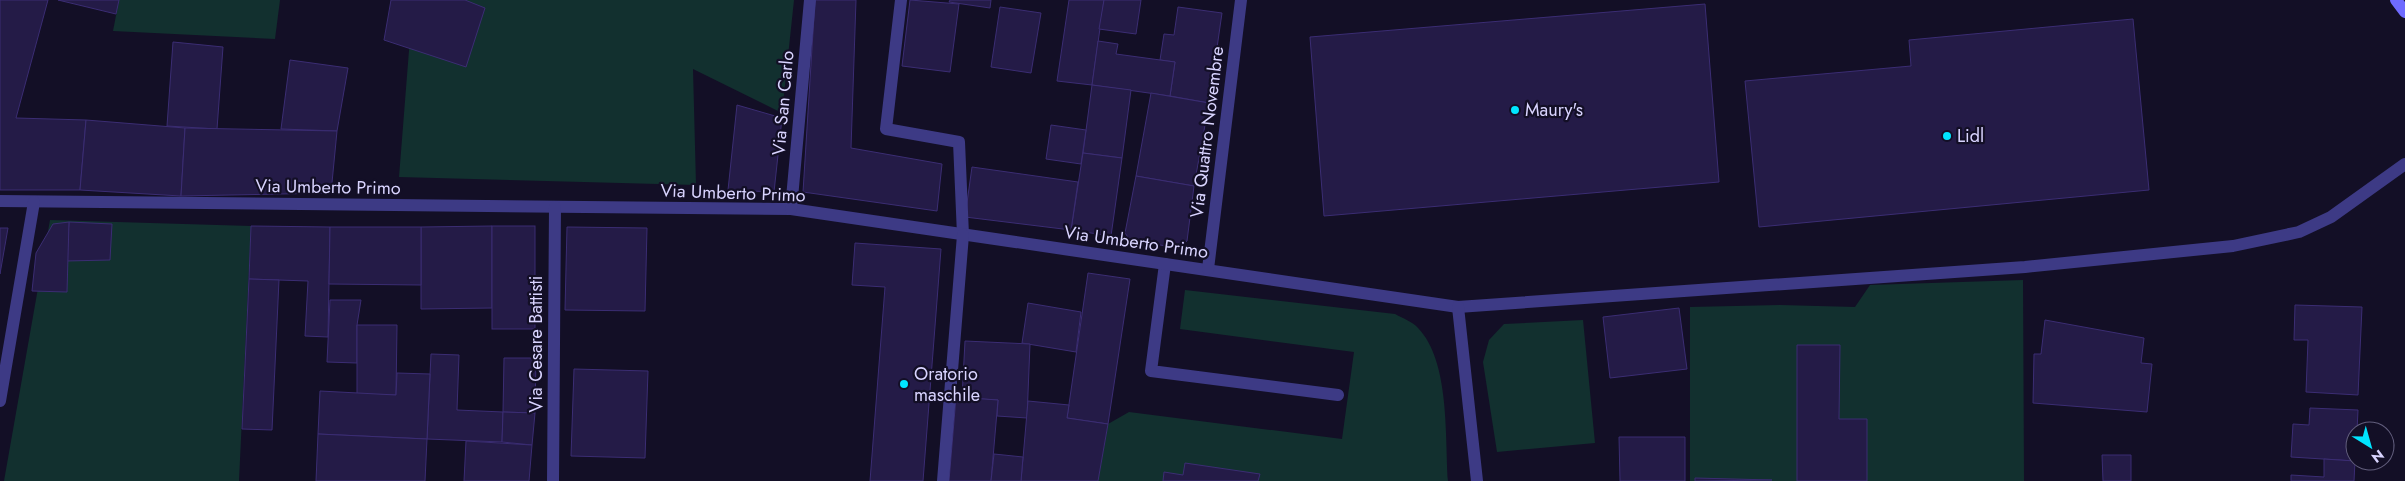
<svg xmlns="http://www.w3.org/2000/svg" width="2405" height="481" viewBox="0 0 2405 481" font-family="Jost,sans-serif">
	<rect width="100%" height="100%" fill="#130f26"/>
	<g fill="#12302f">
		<path d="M119,0H280L275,39L113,31Z"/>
		<path d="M413,0H794L782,113L693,69L696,185L399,177Z"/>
		<path d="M50,220L251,226L239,481H4Z"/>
		<path d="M2023,280L2024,481H1690V307L1780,305L1855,307L1870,285Z"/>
		<path d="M1185,290L1395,314C1402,318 1413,322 1418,328C1450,361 1445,436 1448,481H1098L1108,424L1129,412L1342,439L1354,352L1180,329Z"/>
		<path d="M1583,320L1595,443L1497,452L1483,362L1489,340L1504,324Z"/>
	</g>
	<g fill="#241b47" stroke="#3b2d73">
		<path d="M0,0H48L16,118L86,120L80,190H0Z"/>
		<path d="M58,0H119L116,14Z"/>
		<path d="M391,0H465L485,8L466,67L384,40Z"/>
		<path d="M815,0H856L851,148L942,164L937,211L803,192Z"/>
		<path d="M910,0L959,4L950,72L902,66Z"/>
		<path d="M950,0H991L990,8L949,2Z"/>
		<path d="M1069,0H1104L1092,85L1057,81Z"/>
		<path d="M1104,0H1141L1136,34L1099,29Z"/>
		<path d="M1705,4L1719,182L1324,216L1310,37Z"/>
		<path d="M1000,7L1041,13L1031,73L991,67Z"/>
		<path d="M1178,7L1222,13L1209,103L1170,96L1175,62L1160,60L1164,34L1174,35Z"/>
		<path d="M2133,19L2149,190L1759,227L1745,81L1911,66L1909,40Z"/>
		<path d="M1098,41L1118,44L1116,54L1175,62L1170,96L1092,85Z"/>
		<path d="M173,42L223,47L217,129L167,126Z"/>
		<path d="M290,60L348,68L337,131L281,129Z"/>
		<path d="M1092,85L1131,90L1122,158L1083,153Z"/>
		<path d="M1151,93L1209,103L1194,186L1136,176Z"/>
		<path d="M737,105L782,118L774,192L728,190Z"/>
		<path d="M86,120L185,128L181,196L80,190Z"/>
		<path d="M1051,125L1086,130L1081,164L1046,159Z"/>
		<path d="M185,128L337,131L331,193L181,196Z"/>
		<path d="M1083,153L1122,158L1111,236L1071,230Z"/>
		<path d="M972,167L1078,182L1071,230L965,217Z"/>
		<path d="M1136,176L1194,186L1187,241L1178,248L1130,240L1125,233Z"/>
		<path d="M69,222L112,224L110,260L66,261Z"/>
		<path d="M69,222L67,292L32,291L36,253L53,224Z"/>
		<path d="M251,226L330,227L328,337L305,336L308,281L249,279Z"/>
		<path d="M492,226V308L421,309V227Z"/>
		<rect x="492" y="226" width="43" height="103"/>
		<path d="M330,227H421V285L329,284Z"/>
		<path d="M567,227L647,228L645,311L565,310Z"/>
		<path d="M0,228H8L0,274Z"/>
		<path d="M855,243L941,249L923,481H870L885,287L852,285Z"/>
		<path d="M1088,273L1130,279L1108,424L1067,418Z"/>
		<path d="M249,279L279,280L272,430L242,429Z"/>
		<path d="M330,300H361L357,325V363L327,362Z"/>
		<path d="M1028,303L1081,312L1076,352L1022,343Z"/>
		<path d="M2295,305L2362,307L2358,395L2306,392L2308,340H2294Z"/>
		<path d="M1679,308L1687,369L1610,378L1603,317Z"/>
		<path d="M2045,320L2144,338L2141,363L2152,364L2147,412L2033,403L2034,354H2041Z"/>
		<path d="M357,325H397L396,395L357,394Z"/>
		<path d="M965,341L1030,344L1027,418L997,416L998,400L962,398Z"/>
		<path d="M1797,345H1840L1839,419H1867V481H1797Z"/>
		<path d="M431,354L459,355L457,410L503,412L502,442L427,439Z"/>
		<path d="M504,358H536L535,413L503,412Z"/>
		<path d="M574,369L648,371L645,458L571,456Z"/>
		<path d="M397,373L430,374L427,439L318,434L320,391L396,395Z"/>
		<path d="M956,397L998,400L991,481H949Z"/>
		<path d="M1028,401L1069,405L1067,418L1108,424L1098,481H1021Z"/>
		<path d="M2310,408L2358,410L2357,431H2355V461L2291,457L2293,424L2309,425Z"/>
		<path d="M503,412L535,413L532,445L502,442Z"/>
		<path d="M318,434L427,439L425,481H316Z"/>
		<path d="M1619,437H1685V481H1620Z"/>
		<path d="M466,441L532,445L529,481H464Z"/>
		<path d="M994,454L1023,457L1021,481H991Z"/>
		<path d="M2102,455H2131V481H2103Z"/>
		<path d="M2324,459L2355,461L2354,481H2291V475L2324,477Z"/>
		<path d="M1185,463L1260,474L1258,481H1163L1164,472L1183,475Z"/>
		<path d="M1695,478L1772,480L1695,481Z"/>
	</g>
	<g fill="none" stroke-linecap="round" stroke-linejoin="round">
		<g stroke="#3d3a85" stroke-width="12">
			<path d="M901,0L886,129L959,142L963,235"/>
			<path d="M1165,264L1151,371L1338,395"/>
		</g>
		<g stroke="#3d3a85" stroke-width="12">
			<path d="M0,201L791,209L1458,307L2025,267L2233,246L2299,232L2331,217L2405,164"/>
			<path d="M791,209L810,0"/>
			<path d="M1208,269L1241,0"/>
			<path d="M1458,307L1477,481"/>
			<path d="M0,401L34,202"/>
			<path d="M553,481L555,207"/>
			<path d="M943,481L963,235"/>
		</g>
		<path stroke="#6f6bff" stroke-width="12" d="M2396,0L2405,12"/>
	</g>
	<g fill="#00e5ff" stroke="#130f26" stroke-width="2">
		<circle cx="1515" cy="110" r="5"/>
		<circle cx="1947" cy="136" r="5"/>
		<circle cx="904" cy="384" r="5"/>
	</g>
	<g text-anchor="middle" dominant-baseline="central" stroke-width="4.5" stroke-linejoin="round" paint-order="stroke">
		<g font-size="18" fill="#d9d4ff" stroke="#130f26">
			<text transform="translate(783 103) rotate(-85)">Via San Carlo</text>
			<text transform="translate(1207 132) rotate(-83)">Via Quattro Novembre</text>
			<text transform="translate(328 187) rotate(1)">Via Umberto Primo</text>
			<text transform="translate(733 193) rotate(2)">Via Umberto Primo</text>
			<text transform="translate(1136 242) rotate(8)">Via Umberto Primo</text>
			<text transform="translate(536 344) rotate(-90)">Via Cesare Battisti</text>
		</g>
		<g font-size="18" fill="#d9d4ff" stroke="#130f26" text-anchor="start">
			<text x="1525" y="110">Maury's</text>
			<text x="1957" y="136">Lidl</text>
			<text x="914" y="374">Oratorio<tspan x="914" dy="21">maschile</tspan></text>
		</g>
	</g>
	<g transform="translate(2370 446) rotate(143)"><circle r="24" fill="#130f26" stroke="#625e7d"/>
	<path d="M0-4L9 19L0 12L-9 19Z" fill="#00e5ff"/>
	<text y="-8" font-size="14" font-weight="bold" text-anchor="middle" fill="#d9d4ff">N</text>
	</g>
</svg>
